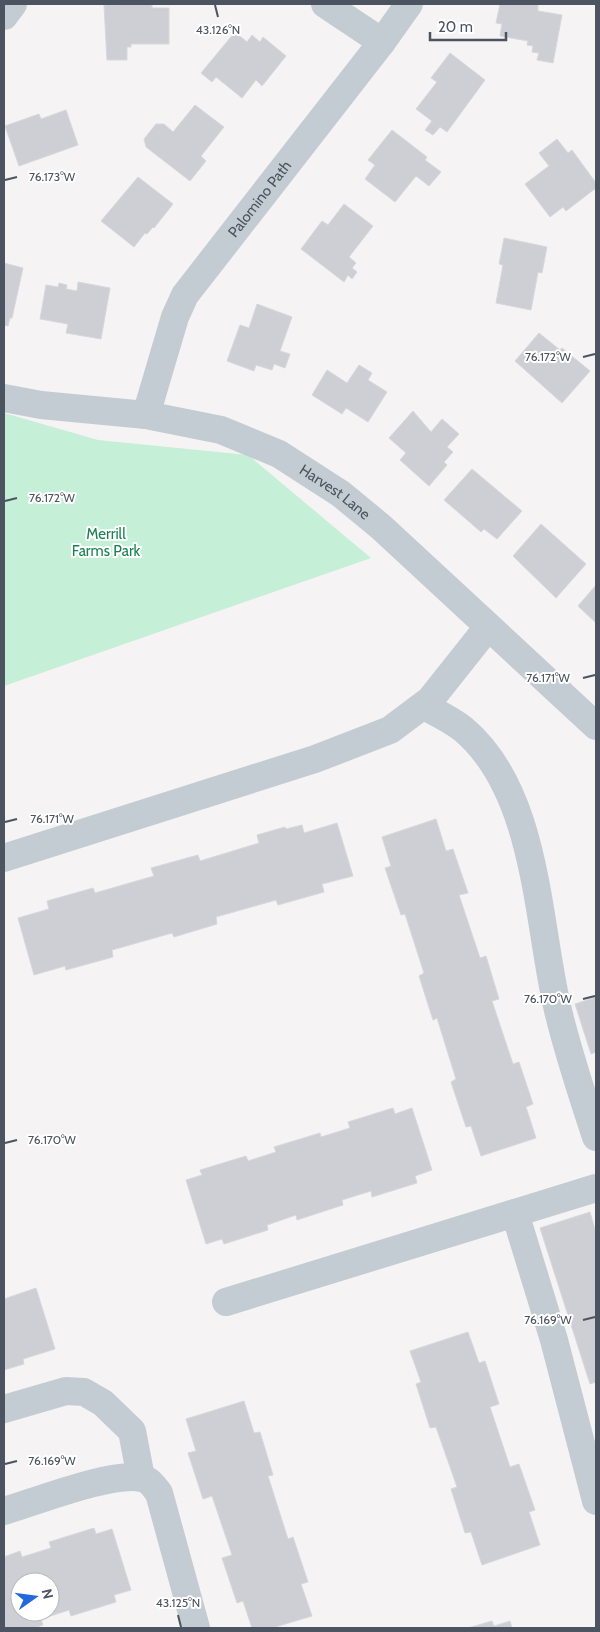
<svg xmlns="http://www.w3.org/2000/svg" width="600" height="1632" viewBox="0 0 600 1632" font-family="Cabin,sans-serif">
	<rect width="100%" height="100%" fill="#f5f3f3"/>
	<path fill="#c5efd7" d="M4,413L98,440L248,455L371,558L4,686Z"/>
	<g fill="#cdcfd4" stroke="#d7d8dd" fill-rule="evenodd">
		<path d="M152,4V8H169V44H131V47H127V60H107L104,5Z"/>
		<path d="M500,4H538V11L562,15L553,63L537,60L539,53L532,52L533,46L527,45L528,41L500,36L502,24L496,23Z"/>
		<path d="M235,32L247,42L252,35L260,42L263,37L286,56L262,86L256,80L242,98L216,77L212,82L201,73Z"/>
		<path d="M450,53L485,80L447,132L440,127L433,135L425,130L432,121L416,109L437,82L431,78Z"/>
		<path d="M195,105L224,127L201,156L206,161L190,181L146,147L144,139L156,124H164L173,132Z"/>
		<path d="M66,110L78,145L19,166L5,126L39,114L41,119Z"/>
		<path d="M392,130L427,157L425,160L441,172L429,186L416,176L395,202L365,179L375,165L368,160Z"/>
		<path d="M557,139L568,153L572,150L596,183V188L566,211L563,207L550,217L525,184L549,166L539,153Z"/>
		<path d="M138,177L173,204L154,228L153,227L147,234L145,233L134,247L101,221Z"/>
		<path d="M344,204L373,226L349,257L356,263L352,268L357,272L352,279L348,275L344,282L301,249L322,221L328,225Z"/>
		<path d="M504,238L547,247L542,273L538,272L531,310L496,303L503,265L499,264Z"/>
		<path d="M4,263L23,268L12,318H10L8,326L4,325Z"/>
		<path d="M78,282L110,288L101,339L66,333L68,324L40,319L46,285L58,287L59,283L67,285L66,289L77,291Z"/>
		<path d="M257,304L292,317L280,351L290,354L285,368L274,364L272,370L256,365L254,371L227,361L240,325L249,328Z"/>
		<path d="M539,333L560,350L562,348L590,371L562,403L515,361Z"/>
		<path d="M359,365L372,373L368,380L387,392L368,422L346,408L342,414L312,395L327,370L347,383Z"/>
		<path d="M413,411L431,432L442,419L459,434L447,447L453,452L444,462L447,465L429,486L400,460L406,453L389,438Z"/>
		<path d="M472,469L522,511L497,539L484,529L481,532L444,500Z"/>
		<path d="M541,524L586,564L556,598L513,556Z"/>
		<path d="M596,585V623L578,606Z"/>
		<path d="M436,819L446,851L453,849L468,893L459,895L480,958L486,956L499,999L492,1001L513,1064L519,1062L533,1104L526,1107L536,1138L481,1156L471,1126L466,1127L451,1082L456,1079L437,1018L433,1020L419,976L424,973L405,914L401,915L385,868L391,866L382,837Z"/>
		<path d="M337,823L353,876L322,884L324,892L278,905L276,900L216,917L217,924L174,937L172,933L112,950L113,957L66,970L65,966L34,975L18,918L49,909L47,901L93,888L95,893L154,876L151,868L198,855L200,861L259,843L257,835L285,827L286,829L302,825L304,833Z"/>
		<path d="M596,997V1052L591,1054L575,1004Z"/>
		<path d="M393,1108L395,1114L412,1108L432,1170L415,1176L417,1183L372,1197L371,1191L342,1200L343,1205L297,1220L296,1215L267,1225L268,1230L224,1244L222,1239L206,1244L186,1180L202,1175L200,1170L246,1156L248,1161L276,1152L274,1147L320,1133L321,1137L350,1128L348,1122Z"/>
		<path d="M590,1212L596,1233V1382L590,1384L540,1228Z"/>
		<path d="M36,1288L55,1349L23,1359L24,1364L4,1370V1299Z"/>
		<path d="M468,1332L479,1363L485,1361L499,1404L490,1407L510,1467L519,1464L535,1510L529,1512L540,1545L482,1565L471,1532L465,1533L451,1489L457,1487L436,1427L430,1428L416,1384L421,1382L410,1351Z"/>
		<path d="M244,1401L254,1433L260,1432L273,1475L268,1476L288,1539L293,1537L308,1582L301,1584L312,1616L272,1628H252L243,1601L237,1603L222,1558L232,1555L212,1496L203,1499L188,1453L196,1451L186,1419Z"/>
		<path d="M94,1528L96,1534L112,1529L131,1590L114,1595L116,1602L71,1616L69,1610L41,1619L43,1625L34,1628H4V1557L20,1551L22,1557L51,1548L49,1542ZM20,1582H50V1612H20Z"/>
		<path d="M492,1621L494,1626L510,1621L512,1628H468Z"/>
	</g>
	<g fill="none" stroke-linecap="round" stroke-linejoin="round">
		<g stroke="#c4ccd3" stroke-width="28">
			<path d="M325,4L382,42"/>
			<path d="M4,16L13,4"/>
			<path id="s1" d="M4,398L41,405L146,415L221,430L279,454L341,494L381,527L596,726"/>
			<path id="s2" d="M146,415L175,317L185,295L382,42L409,4"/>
			<path d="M424,706C437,713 452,720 463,729C537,791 537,919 557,1006C567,1050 582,1094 596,1137"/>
			<path d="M4,858L315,759L390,730L430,700L488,627"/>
			<path d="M515,1213L554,1340L596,1501"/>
			<path d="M226,1302L596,1188"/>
			<path d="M4,1409L66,1391L84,1392L103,1403L132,1431L141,1478"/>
			<path d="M4,1511C35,1502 113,1471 142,1478C150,1480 154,1487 159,1493L196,1628"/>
		</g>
	</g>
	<path fill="none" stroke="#4b5460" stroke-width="2" d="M215,5L218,17M5,180L17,177M583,357L595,354M5,501L17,498M583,678L595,675M5,822L17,819M583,999L595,996M5,1143L17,1140M583,1320L595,1317M5,1464L17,1461M178,1615L181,1627"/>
	<g text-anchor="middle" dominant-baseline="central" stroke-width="4" stroke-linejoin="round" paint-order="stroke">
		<g font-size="15" fill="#4b5460" stroke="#fff">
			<text stroke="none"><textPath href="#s2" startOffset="248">Palomino Path</textPath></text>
			<text stroke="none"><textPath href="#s1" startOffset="350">Harvest Lane</textPath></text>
		</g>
		<g font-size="15" fill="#1c8054" stroke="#fff">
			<text x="106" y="534">Merrill<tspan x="106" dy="17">Farms Park</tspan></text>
		</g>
	</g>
	<g font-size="12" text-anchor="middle" fill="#4b5460" stroke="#fff" stroke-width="4" stroke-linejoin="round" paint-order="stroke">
		<text x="218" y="34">43.126°N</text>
		<text x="52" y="181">76.173°W</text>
		<text x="548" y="361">76.172°W</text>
		<text x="52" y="502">76.172°W</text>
		<text x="548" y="682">76.171°W</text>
		<text x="52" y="823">76.171°W</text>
		<text x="548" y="1003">76.170°W</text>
		<text x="52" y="1144">76.170°W</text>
		<text x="548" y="1324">76.169°W</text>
		<text x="52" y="1465">76.169°W</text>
		<text x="178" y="1607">43.125°N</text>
	</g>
	<rect width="600" height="1632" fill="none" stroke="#4b5460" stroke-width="10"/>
	<g transform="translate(35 1597) rotate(76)"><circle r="24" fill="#ffffff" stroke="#b7bbbf"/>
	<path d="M0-4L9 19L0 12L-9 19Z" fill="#2369de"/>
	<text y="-8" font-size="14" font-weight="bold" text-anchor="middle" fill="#4b5460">N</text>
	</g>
	<path d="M430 32v8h76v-8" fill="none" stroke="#4b5460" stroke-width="2.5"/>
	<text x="438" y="32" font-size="15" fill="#4b5460" stroke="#ffffff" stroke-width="4" paint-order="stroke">20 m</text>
</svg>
